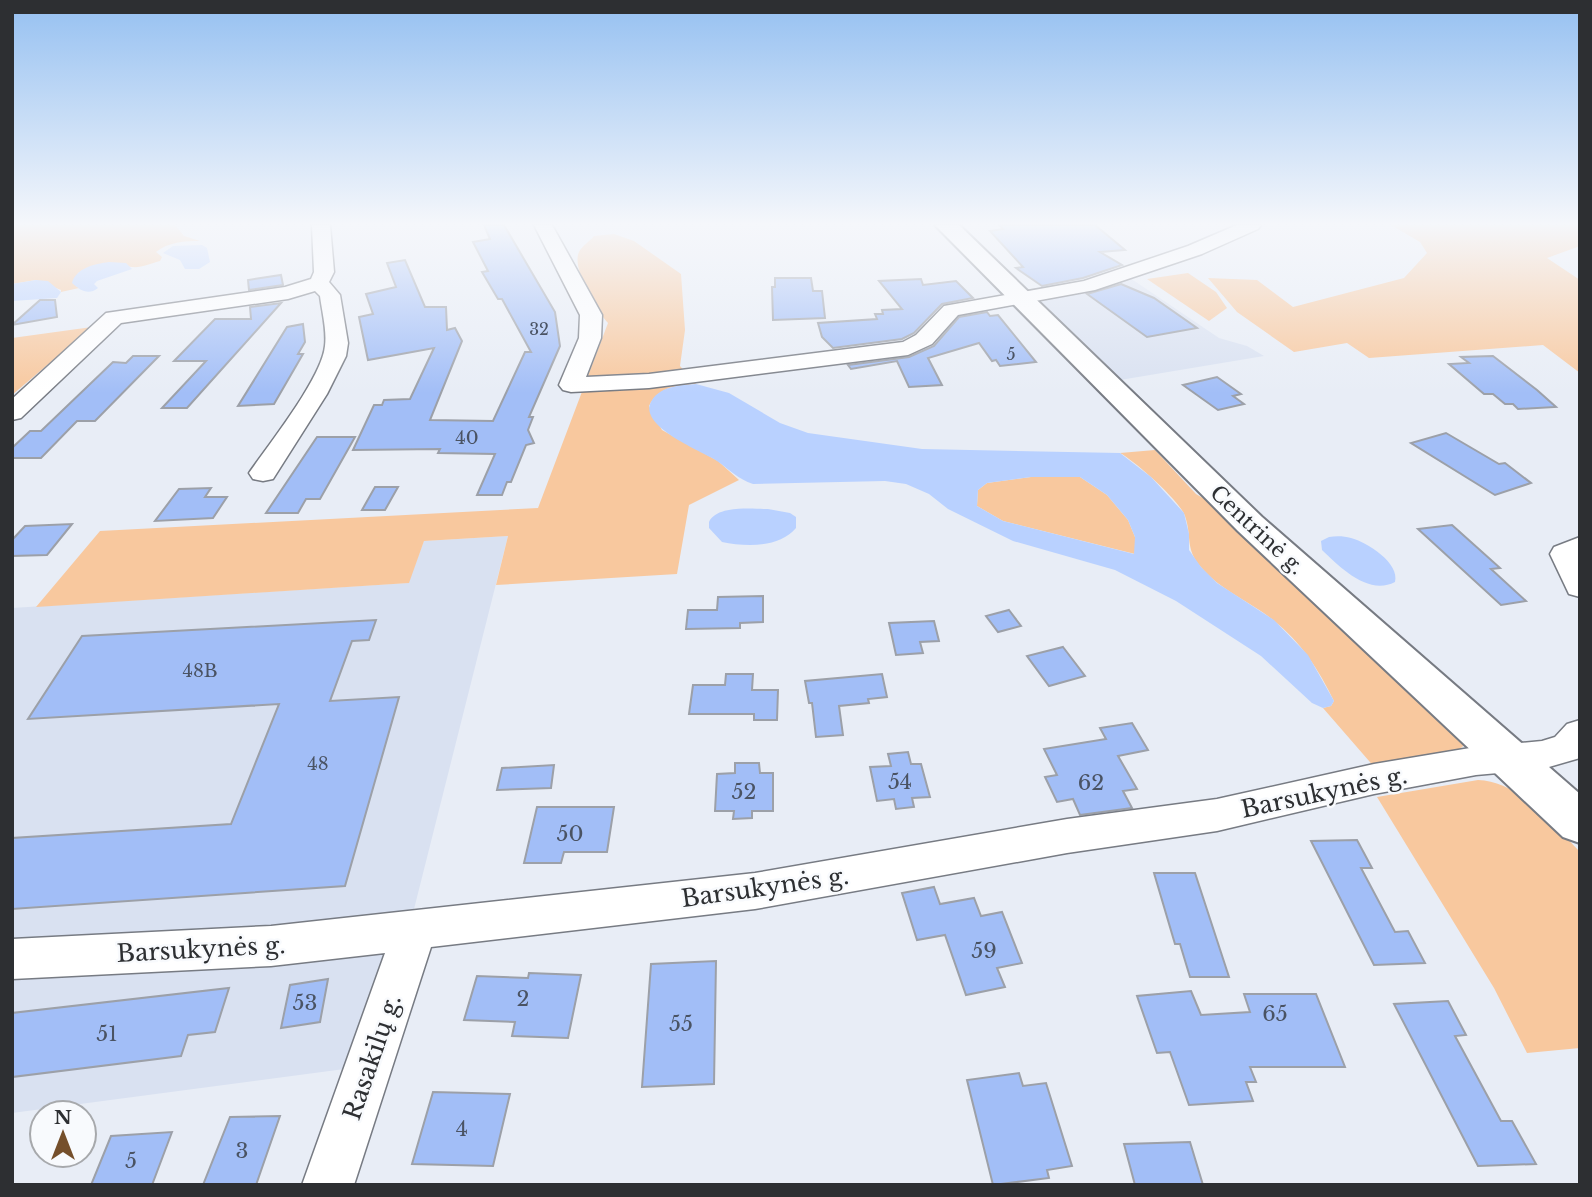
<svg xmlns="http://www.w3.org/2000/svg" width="1592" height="1197" viewBox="0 0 1592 1197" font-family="'Libre Baskerville',serif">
	<rect width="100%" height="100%" fill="#e8edf6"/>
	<g fill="#d9e1f1">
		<path d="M1130,278L1219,338L1247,346L1264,356L1120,380L1039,302Z"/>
		<path d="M508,536L411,921L12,944V608L408,583L424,541Z"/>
		<path d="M395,952L352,1068L12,1113V972Z"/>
	</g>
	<g fill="#f8c89e">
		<path d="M12,225H175L184,236L200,241C185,241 168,242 156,252L162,257L160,261C152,263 141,268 132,267C113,265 96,262 78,273L76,286L79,288L61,292V290L36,280L12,284Z"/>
		<path d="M1391,225H1580V246L1547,258L1580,280V373L1543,345L1369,358L1347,343L1294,352L1237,312L1208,278L1257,280L1293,307L1404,278L1427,253L1420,242Z"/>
		<path d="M614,234L634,241L681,274L685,330L680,366L696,384C677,385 658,387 649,406L662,430L718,461L739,480L689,505L677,574L496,585L508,536L424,541L409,583L36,607L100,531L538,508L608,323C597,310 571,268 579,252C582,246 590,241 594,236Z"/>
		<path d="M1188,273L1216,292L1227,308L1209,321L1147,279Z"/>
		<path d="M92,327L12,395V338Z"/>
		<path d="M1155,450L1196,494L1220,508L1467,743L1457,751L1376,769L1323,708L1331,706L1334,701C1319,670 1301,642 1273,620C1250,601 1219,590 1200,566C1185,548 1192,536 1185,516C1180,501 1135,461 1120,453Z"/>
		<path d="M1031,477H1080L1107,495L1128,520L1135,537V554L1003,521L977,506L978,490L987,483Z"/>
		<path d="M1478,780C1519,781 1553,824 1580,852V1048L1527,1053L1494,988L1377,797Z"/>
	</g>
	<g fill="#b9d1ff" fill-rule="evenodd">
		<path d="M202,245L207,248L210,262L199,269H185L180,260L163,253L173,246Z"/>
		<path d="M109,262L126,263L132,269L97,281L94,284L98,288C88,296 80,290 72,283C76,268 94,264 109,262Z"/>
		<path d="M36,280L48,281L61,292L57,298L12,301V284Z"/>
		<path d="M696,384L729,393L780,423L808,433L922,449L1120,453L1151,477L1184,513L1189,534V550L1201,567L1217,583L1274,620L1308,655L1334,701L1331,706L1323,708L1312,703L1261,656L1176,601L1115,570L1013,541L948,509L929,494L906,484L885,481L753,484C738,479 730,470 717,461C702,451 635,426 652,400C661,386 681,385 696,384ZM1031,477H1080L1107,495L1128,520L1135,537L1134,554L1003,521L977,506L978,490L987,483Z"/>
		<path d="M768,509L790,513L796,517V528C779,548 746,547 722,542L709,528V522C717,505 752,509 768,509Z"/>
		<path d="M1329,537C1336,536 1344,536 1351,538C1367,542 1400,563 1395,582C1368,596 1340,567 1322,550L1321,541Z"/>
	</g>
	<g fill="#a2bef7" stroke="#9ca0a8" stroke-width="2">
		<path d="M484,225H504L555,312L560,346L529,417H533L528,430L534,443L526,445L511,482H507L502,495H477L495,454L438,453L440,449L353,450L374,405H382L384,400L410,399L434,348L368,360L359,317L373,314L366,294L396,287L387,263L405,260L425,307H446L447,330L455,328L462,341L430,420L493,421L525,352H531L502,299H498L482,272L488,271L473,242L490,239Z"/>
		<path d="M999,225H1095L1125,250L1100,252L1122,265L1083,278L1042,286L1016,268L1023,267L990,231L1003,229Z"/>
		<path d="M281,275L283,285L249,290L248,280Z"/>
		<path d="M775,278H811L813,291H822L825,318L773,320L772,287H775Z"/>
		<path d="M921,279L923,285L956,281L973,298L942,304L914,333L902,339L833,348L822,337L818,323L877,319L875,314H883L882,310L902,309L879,281Z"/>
		<path d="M1121,284L1154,298L1197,328L1147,337L1087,294Z"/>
		<path d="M40,300H55L57,317L12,325Z"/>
		<path d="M281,303L187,408H162L206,361H174L215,319H251L250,307Z"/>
		<path d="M987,312L990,316L998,315L1036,362L1000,366L996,360L992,361L979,343L928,358L942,385L909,387L897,361L851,369L848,365L909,357L934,346L959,317Z"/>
		<path d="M303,324L305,342L298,354H303L274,404L238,406L287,327Z"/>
		<path d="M133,356H159L95,421H77L41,458H12V448L30,431H41L113,362L126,363Z"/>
		<path d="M1493,356L1537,390L1556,407L1518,409L1513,404H1505L1493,394H1484L1449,364L1469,363L1461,357Z"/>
		<path d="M1217,377L1241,394L1233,396L1244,404L1218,410L1183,385Z"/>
		<path d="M1446,433L1499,464L1505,463L1531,483L1495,495L1411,443Z"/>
		<path d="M317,437H355L320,499H306L298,513H266Z"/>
		<path d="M375,487H398L385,510H362Z"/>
		<path d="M211,488L205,497H227L213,518L155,521L179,489Z"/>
		<path d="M72,524L47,555L12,556V540L25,526Z"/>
		<path d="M1452,525L1500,568L1491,569L1526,601L1501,605L1418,529Z"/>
		<path d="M763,596V622L740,623V628L686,629L688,610H717L718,597Z"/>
		<path d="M1009,610L1021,626L998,632L986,616Z"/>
		<path d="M376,620L369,640L352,641L330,701L399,697L345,886L12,909V838L231,824L279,704L28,719L82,636Z"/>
		<path d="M934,621L939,641L920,642L923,653L896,655L889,623Z"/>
		<path d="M1063,647L1085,676L1049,686L1027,656Z"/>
		<path d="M726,674H753L752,690H778L777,720H754V714H689L693,685H725Z"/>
		<path d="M882,674L887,697L868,699L869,703L839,706L843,735L816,737L812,703H809L805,681Z"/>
		<path d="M1132,723L1148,750L1118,756L1137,789L1123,791L1132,808L1080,815L1073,799L1057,802L1045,777L1057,775L1044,749L1106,739L1100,728Z"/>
		<path d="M908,752L911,764H921L930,797L912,798L914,807L896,809L894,799L877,801L870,767L891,766L888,754Z"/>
		<path d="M735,763H759L760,773H773V811H752V818L733,819L734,811H715L717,774L735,773Z"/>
		<path d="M554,765L551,788L497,790L502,768Z"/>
		<path d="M537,807H614L607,852H564L561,863H524Z"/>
		<path d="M1357,840L1372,868H1361L1395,932L1408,931L1425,963L1374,965L1311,841Z"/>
		<path d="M1154,873H1195L1229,977H1190L1180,944H1175Z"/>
		<path d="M934,887L940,904L974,898L981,916L1002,912L1022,963L997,968L1005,987L966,995L945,935L917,940L902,893Z"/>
		<path d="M716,961L714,1084L642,1087L651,964Z"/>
		<path d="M529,973L581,975L568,1038L512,1036L515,1022L464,1020L477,976L528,978Z"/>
		<path d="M328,979L320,1022L281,1028L290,985Z"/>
		<path d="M229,988L215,1032L188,1035L181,1056L12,1077V1013Z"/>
		<path d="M1191,991L1201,1015L1250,1012L1244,994H1316L1345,1067H1250L1256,1082H1246L1253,1101L1189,1105L1170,1052L1157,1053L1137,996Z"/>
		<path d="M1448,1001L1466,1035L1455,1036L1501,1121H1512L1536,1164L1478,1166L1394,1004Z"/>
		<path d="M1019,1073L1023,1086L1046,1083L1072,1166L1047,1170L1049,1178L993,1185L967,1080Z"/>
		<path d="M433,1092L510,1094L493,1166L412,1164Z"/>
		<path d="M280,1116L256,1185H203L230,1117Z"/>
		<path d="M172,1132L152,1185H91L111,1136Z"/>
		<path d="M1190,1142L1203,1185H1135L1124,1144Z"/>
	</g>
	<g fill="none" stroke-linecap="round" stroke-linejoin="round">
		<g stroke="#777b83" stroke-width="3">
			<g id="minor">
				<path d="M312,225H330L334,272L329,282L340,295L348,343L346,356L327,394L273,479L263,481L253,479L249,473C269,444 322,378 325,346C327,330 322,312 320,296L315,291L288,299L121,323L21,418L12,420V399L106,313L285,287L311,279L314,272Z"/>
				<path d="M534,225H552L602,315L601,338L586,377L649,374L903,342L916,335L944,306L1084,281L1188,246L1237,225H1261L1258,229L1202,254L1095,290L958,315L932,344L908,355L649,388L571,392L563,390L559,385L579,338L580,315Z"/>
				<path d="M1580,537V597L1569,594L1550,554L1554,547Z"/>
				<path d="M1580,720V758L1542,769L1476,775L1374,794L1217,831L1067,853L755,909L431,947L354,1185H302L385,953L271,966L12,979V939L271,926L755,873L1067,819L1217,799L1374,764L1476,747L1542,741L1555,737L1567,724Z"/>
			</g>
		</g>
		<g stroke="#777b83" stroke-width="4">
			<path id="major" d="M935,225H959L1262,517L1580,794V843L1563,837L1238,531Z"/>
		</g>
		<use href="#minor" fill="#fff" fill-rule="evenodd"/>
		<use href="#major" fill="#fff" fill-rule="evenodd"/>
	</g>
	<linearGradient id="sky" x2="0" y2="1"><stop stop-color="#95c0f1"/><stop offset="0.57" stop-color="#f5f7fb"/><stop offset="1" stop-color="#f5f7fb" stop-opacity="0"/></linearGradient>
	<rect width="1592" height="393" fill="url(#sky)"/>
	<g text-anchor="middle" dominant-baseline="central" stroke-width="5" stroke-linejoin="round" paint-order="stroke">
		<g font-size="16" fill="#4a5363">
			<text x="539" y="329">32</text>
			<text x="1011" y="354">5</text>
		</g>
		<g font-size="18" fill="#4a5363">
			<text x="467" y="438">40</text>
			<text x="200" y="671">48B</text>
			<text x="318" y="764">48</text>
		</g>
		<g font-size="21" fill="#2d2f32" stroke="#f8fafd">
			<text transform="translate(1257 530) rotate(43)">Centrinė g.</text>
		</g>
		<g font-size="21" fill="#4a5363">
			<text x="900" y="782">54</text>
			<text x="1091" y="783">62</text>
			<text x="744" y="792">52</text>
			<text x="570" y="834">50</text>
			<text x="984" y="951">59</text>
			<text x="523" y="999">2</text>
			<text x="305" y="1003">53</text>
			<text x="1275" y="1014">65</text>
			<text x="681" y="1024">55</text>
			<text x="107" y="1034">51</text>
			<text x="462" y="1129">4</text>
			<text x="242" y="1151">3</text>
			<text x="131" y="1161">5</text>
		</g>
		<g font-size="24" fill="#2d2f32" stroke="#f8fafd">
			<text transform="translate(1324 792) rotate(-12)">Barsukynės g.</text>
			<text transform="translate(765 887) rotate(-8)">Barsukynės g.</text>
			<text transform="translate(201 949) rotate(-3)">Barsukynės g.</text>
			<text transform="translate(372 1057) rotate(-71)">Rasakilų g.</text>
		</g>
	</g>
	<rect width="1592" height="1197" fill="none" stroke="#2d2f32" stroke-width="28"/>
	<g transform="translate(63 1134)"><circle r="33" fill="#f8fafd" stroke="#a7a9ac" stroke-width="2"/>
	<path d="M0-5L12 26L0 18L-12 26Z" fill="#754f2b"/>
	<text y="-10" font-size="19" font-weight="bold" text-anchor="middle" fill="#2d2f32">N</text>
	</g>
</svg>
